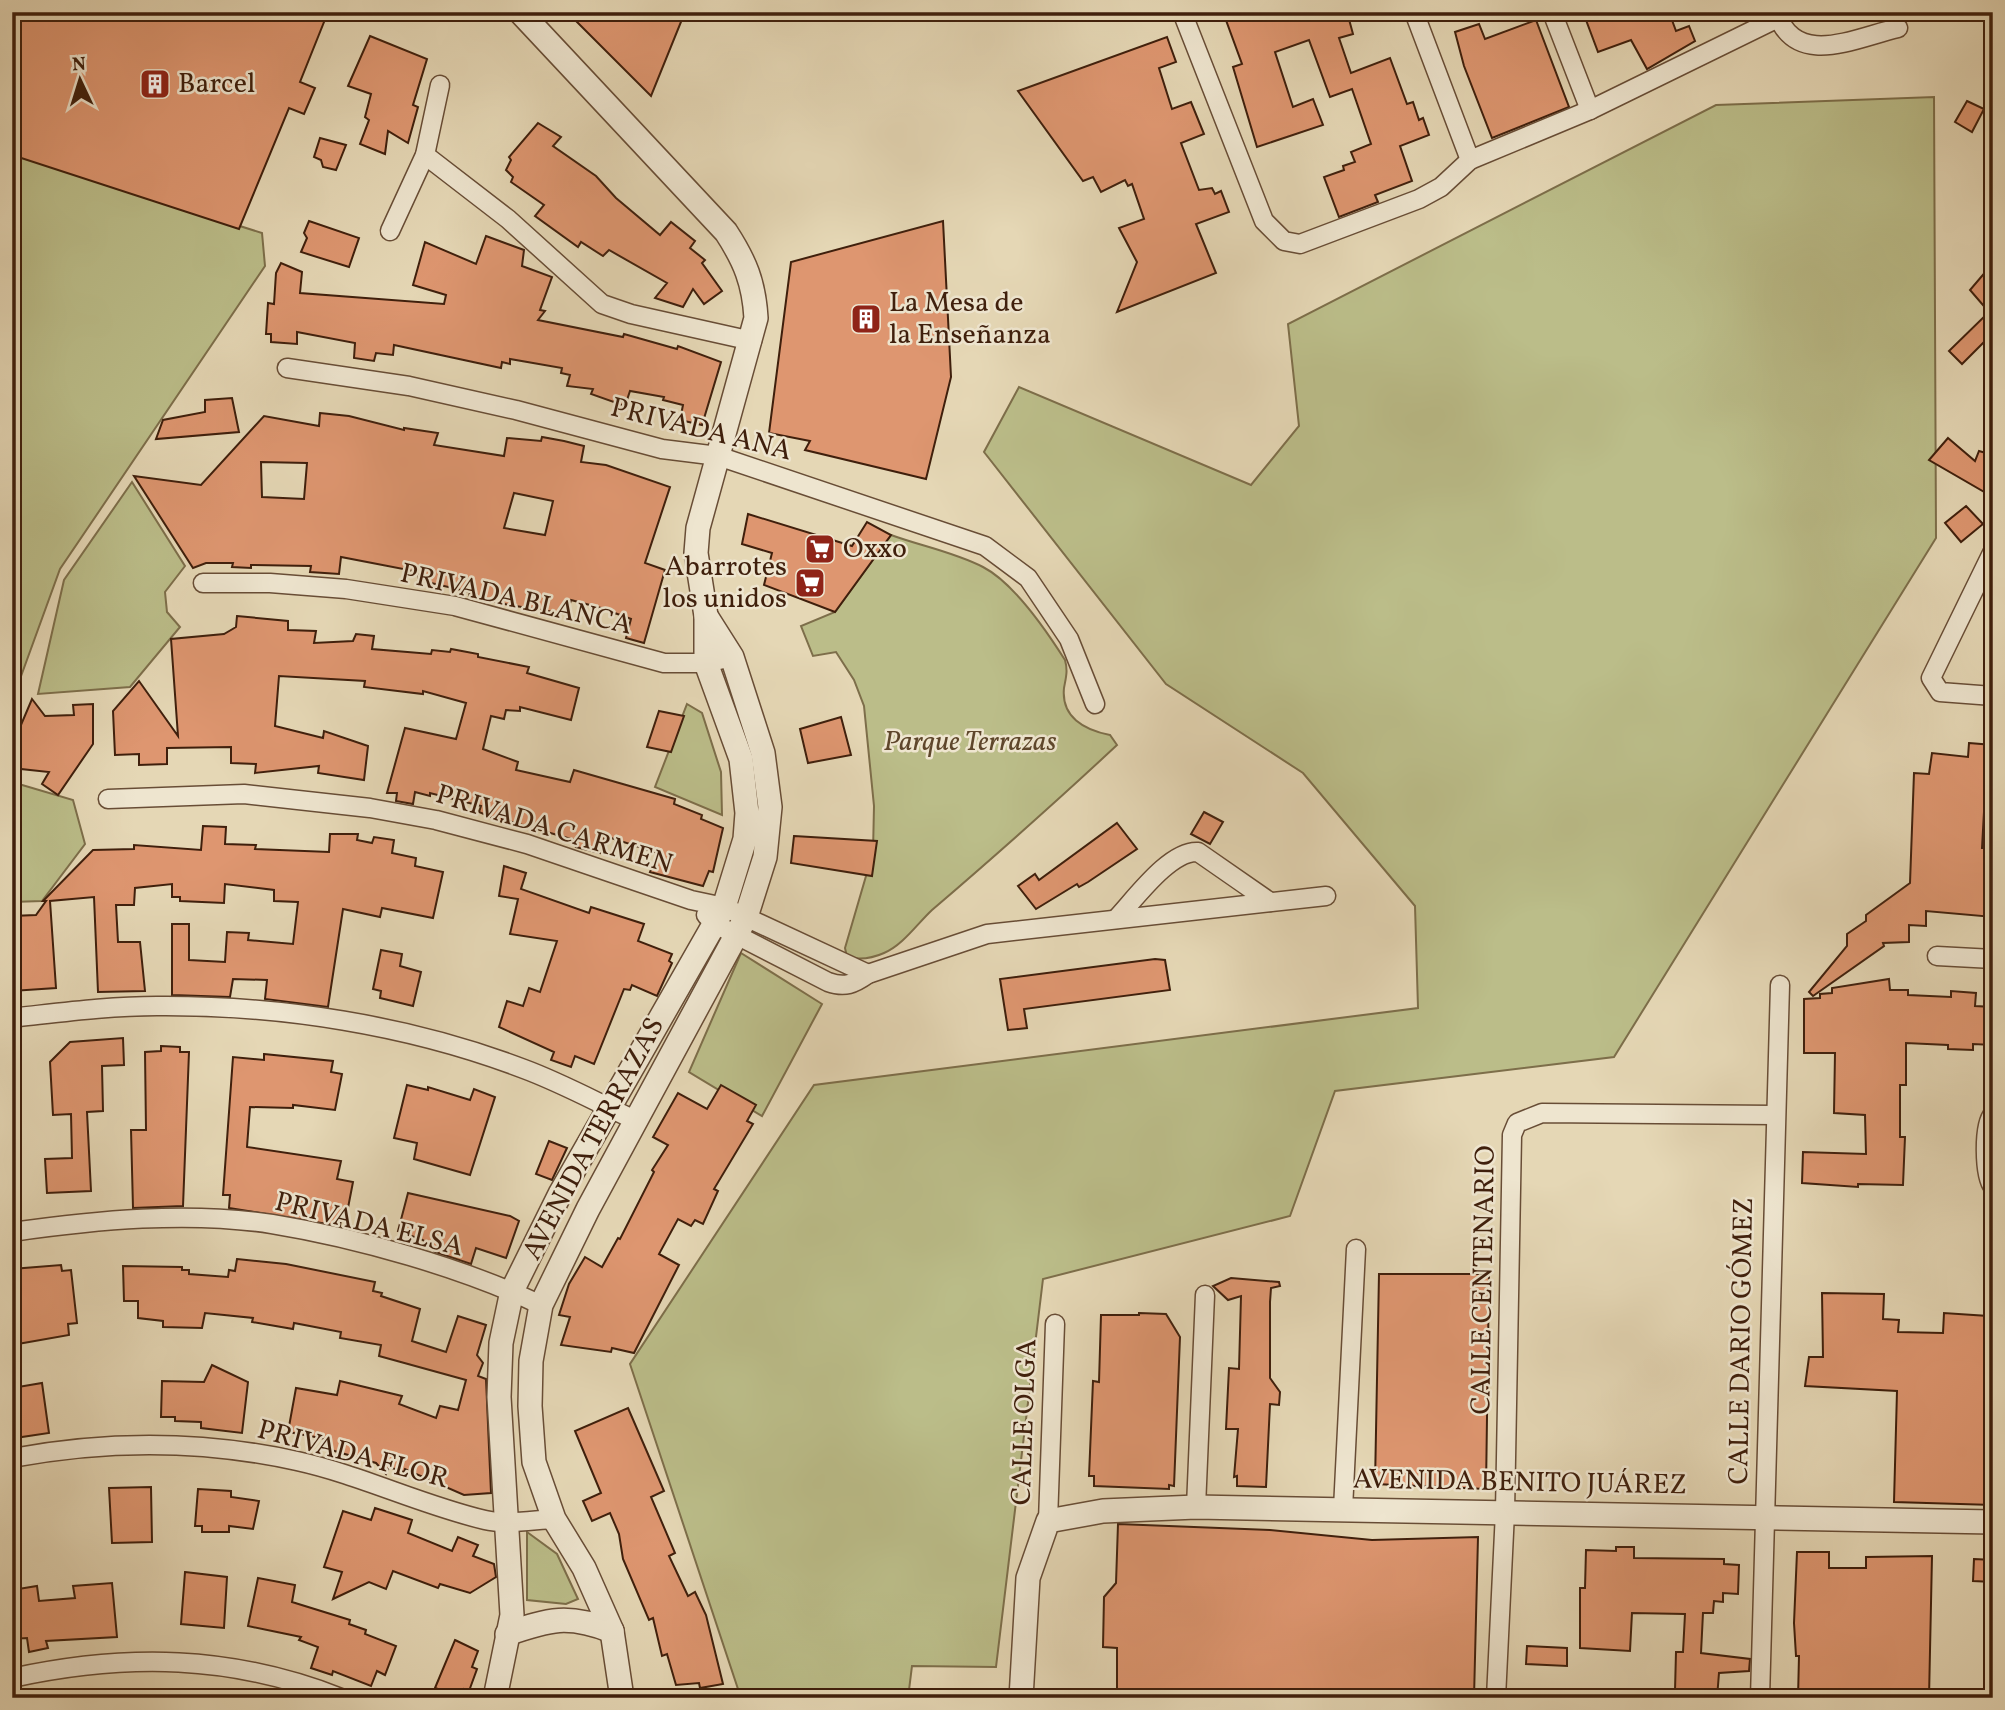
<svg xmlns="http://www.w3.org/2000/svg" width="2005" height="1710" viewBox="0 0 2005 1710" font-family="Vollkorn,serif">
	<rect width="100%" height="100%" fill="#e5d7b5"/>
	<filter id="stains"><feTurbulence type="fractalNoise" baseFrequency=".00286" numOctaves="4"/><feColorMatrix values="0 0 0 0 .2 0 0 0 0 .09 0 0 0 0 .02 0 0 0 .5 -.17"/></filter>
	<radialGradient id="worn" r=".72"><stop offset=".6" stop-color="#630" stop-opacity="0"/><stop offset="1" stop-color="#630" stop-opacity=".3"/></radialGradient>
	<g fill="#bbbd89" stroke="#7d6e4a" stroke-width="2">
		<path d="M1934,97L1936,538L1614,1057L1335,1091L1290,1216L1043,1279L996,1667L912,1666L908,1698H741L630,1364L814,1085L1418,1008L1415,906L1303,773L1166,684L984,452L1019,387L1251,485L1299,426L1288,324L1716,105Z"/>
		<path d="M12,154L262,233L265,266L60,569L12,701Z"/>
		<path d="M132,482L185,566L165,592L167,612L180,627L130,687L38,694L64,580Z"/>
		<path d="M891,535C921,546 954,552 983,567C1014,583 1046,630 1065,660C1068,671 1066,677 1064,688C1061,717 1084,730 1110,735L1117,745C1056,802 995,856 932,910C917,924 903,945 884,953C873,958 859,960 847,957L845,948L873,852L874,806L864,706L854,680L836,652L813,656L801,626L835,612Z"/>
		<path d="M687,704L702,713L721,772L722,815L655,787Z"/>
		<path d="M12,782L73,800L85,844L42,901L12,902Z"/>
		<path d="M741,953L822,1004L762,1116L689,1072Z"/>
		<path d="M527,1532L557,1554L578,1599L566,1604L527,1600Z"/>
	</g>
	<g fill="#de9670" stroke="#3f1f0c" stroke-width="2" fill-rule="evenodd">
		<path d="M12,12H328L300,82L315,88L304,114L289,108L239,229L12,155Z"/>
		<path d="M567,12H685L651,96Z"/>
		<path d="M1223,12H1347L1353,34L1339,38L1351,73L1390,58L1407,104L1413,102L1419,120L1423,118L1429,135L1400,146L1412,181L1375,195L1378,202L1339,217L1324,177L1344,170L1343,166L1355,162L1351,152L1371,144L1352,89L1330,97L1309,40L1275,52L1293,107L1313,99L1323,125L1257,147L1233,67L1242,64Z"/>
		<path d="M1583,12H1669L1676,31L1689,26L1695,41L1647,69L1631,40L1598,52Z"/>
		<path d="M1536,20L1569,107L1492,138L1464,66L1455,32L1479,24L1485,39Z"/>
		<path d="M370,36L427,59L413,105L418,107L408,143L388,131L385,154L360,144L369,120L365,117L371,94L348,86Z"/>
		<path d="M1167,37L1176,62L1159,68L1172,109L1191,102L1204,134L1181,143L1199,190L1212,188L1215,194L1221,191L1229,212L1196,224L1216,273L1117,312L1137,262L1119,228L1144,219L1132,184L1128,186L1125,180L1101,192L1093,177L1083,181L1018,91Z"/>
		<path d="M1967,101L1984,109L1972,132L1955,122Z"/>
		<path d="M538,123L561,137L553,146L596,176L616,198L660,235L671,222L695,241L690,248L705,260L702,263L722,291L704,304L693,289L683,307L655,298L667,283L609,250L603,256L581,242L578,247L535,216L544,205L511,182L513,177L506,170L511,160L509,157Z"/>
		<path d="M320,138L346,145L336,170L323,167L321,160L314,157Z"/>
		<path d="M309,221L359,238L349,267L301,252L307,238L304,233Z"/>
		<path d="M943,221L951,377L926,479L805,450L810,441L769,433L791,262Z"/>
		<path d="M486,236L524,250L522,266L552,277L540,310L545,311L538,320L623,337L624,334L677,349L678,346L721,362L702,425L680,420L683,405L663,400L664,397L630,391L625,406L591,394L593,389L567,386L570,375L561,373L562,368L510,359V364L502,362L501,368L394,345L393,355L376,353L374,361L354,358L355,343L297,332V344L271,342V334H266L268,303L274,304L276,273L281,263L302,272L300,293L444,304L446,295L413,285L425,242L476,264Z"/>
		<path d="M1993,263V333L1962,364L1949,351L1989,312L1970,290Z"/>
		<path d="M232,398L239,432L156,439L163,420L205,412V400Z"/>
		<path d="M320,413L349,416L404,430V428L438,433L434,445L504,456L507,438L541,441L542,437L564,441L584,446L581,462L606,465L670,487L645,563L665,570L644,643L626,638L631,619L601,608L571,600L567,614L509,605L469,596L470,592L418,580L419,572L341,557L339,574L310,572L311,566L251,565V568L232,567L233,563H206L193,568L134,476L201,485L264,416L319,426ZM261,462L307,463L304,499L262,497ZM514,493L553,501L545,535L504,528Z"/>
		<path d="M1948,438L1975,461L1979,451L1993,455V497L1929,460Z"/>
		<path d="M1966,506L1983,524L1961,542L1945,523Z"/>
		<path d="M748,514L852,546L867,522L891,535L835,612L764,585L772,553L742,544Z"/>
		<path d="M237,616L288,621V630L316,631L314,643L353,641L356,634L374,636L372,649L431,654L432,650L450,652L451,649L478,654V657L529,667L527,673L579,688L571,720L520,707V711L506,710L504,719L491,716L483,749L518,762L516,770L570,782L574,770L675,799L674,804L702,815L701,819L723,828L713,872L709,871L703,886L650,872L658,853L605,836L600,853L576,847L578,841L502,819V822L479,812L481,806L430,793V796L415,792L413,804L396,801L397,793H387L405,728L456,739L466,703L423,691V694L364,687L365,681L279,676L275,726L323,738L324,731L368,746L364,780L318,773L319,766L255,773L256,764L231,763V747L167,748V764L139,765V754L115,755L113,711L139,681L178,736L171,639L224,634L236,627Z"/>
		<path d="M32,699L45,716L74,715L73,705L93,704V744L58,795L42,784L49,772L12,768V746Z"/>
		<path d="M659,711L684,716L671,752L647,747Z"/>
		<path d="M841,717L851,755L808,763L800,729Z"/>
		<path d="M1969,743L1993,745V794H1985L1982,848H1993V917L1926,911V926L1909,925V942L1883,943L1884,946L1813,996L1809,992L1847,946V934L1866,921V915L1910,883L1914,773L1929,774L1932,753L1968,757Z"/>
		<path d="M1204,812L1223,822L1210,844L1191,834Z"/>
		<path d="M1117,823L1137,849L1088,882L1079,887L1077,884L1036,909L1018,886L1035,874L1039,880Z"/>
		<path d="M203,826L226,827L225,844L256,845L255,849L329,852L330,834H358L357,840L372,843L374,837L394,840L392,853L416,858L415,866L443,872L433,918L382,908L380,917L343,909L328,1007L265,999L267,980L233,979L230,997L172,995V924H189V960L225,962L227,932L249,933L248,940L293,944L298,902L274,901V890L225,884L224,903L180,901V897H172V884L135,888L134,905H116L118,942H140L145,991L98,992L94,897L50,901L56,988L12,991V916L36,915L46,901H43L93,850L134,849V845L201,850Z"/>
		<path d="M794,836L877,841L872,876L791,863Z"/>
		<path d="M504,866L526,873L521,889L589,913L591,907L644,924L638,941L672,954L669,961L672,963L657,996L632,985L630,990L624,989L594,1064L575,1056L571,1067L551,1060L554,1052L499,1027L507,1001L523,1006L529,988L540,992L557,941L510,934L518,899L499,896Z"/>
		<path d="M381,950L402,954L400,966L421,972L413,1006L380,998L381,991L373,989Z"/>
		<path d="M1155,959L1165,960L1170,990L1024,1009L1027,1028L1008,1030L1000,979Z"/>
		<path d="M1889,979L1890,990H1908V995L1951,997V991L1976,993L1975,1006L1993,1007V1045L1973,1044V1050L1948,1049V1045L1906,1043V1085H1900V1137H1905L1903,1185L1858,1184V1187L1802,1183L1803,1152L1866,1154L1865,1115L1834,1113L1835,1053H1804V999L1820,998V994L1832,993V988Z"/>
		<path d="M123,1038L124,1065L102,1066L103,1111L87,1112L91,1191L47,1193L45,1159L72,1158L71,1114L53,1115L50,1062L70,1042Z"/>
		<path d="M161,1046L180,1047V1052H189L183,1206L133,1208L131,1130H146L145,1052L161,1051Z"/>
		<path d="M264,1054L333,1061L331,1072L342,1074L335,1110L293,1105V1108L250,1107L247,1147L341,1161L337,1179L353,1182L347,1213L342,1212L340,1226L229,1208L230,1195H223L233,1057L264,1060Z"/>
		<path d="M407,1085L428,1090V1087L470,1100L474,1089L495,1097L470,1175L414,1159L417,1143L394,1138Z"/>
		<path d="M721,1085L756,1105L747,1121L753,1124L714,1189L718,1191L703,1224L695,1220L691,1226L678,1219L659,1254L679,1265L634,1353L612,1348L611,1352L561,1345L570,1317L559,1315L569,1284L585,1257L602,1267L618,1238L620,1239L654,1172L652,1170L668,1145L653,1137L678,1093L707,1109Z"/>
		<path d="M549,1141L567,1148L552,1180L536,1174Z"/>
		<path d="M408,1193L510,1216L519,1221L506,1258L476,1248L471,1264L435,1252L423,1240L398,1231Z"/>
		<path d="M237,1259L286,1264L375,1282L373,1291L382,1293L381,1296L420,1309L412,1341L446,1352L458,1316L486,1325L477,1355L483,1363L478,1376L486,1379L491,1493L464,1495L405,1469L404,1472L389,1467L386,1474L376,1463L324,1448L326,1439L288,1432L296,1388L337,1395L340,1381L402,1396L399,1404L436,1418L440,1406L458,1410L466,1380L379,1356L381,1345L340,1338L341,1332L294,1323L293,1329L252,1322L253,1318L205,1313L202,1328L163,1327V1321L138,1318V1301H124L123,1266L182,1267V1270H189V1274L228,1277L229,1270L235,1271Z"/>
		<path d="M61,1265L62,1271L71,1270L77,1323L68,1324L69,1335L12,1345V1269Z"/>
		<path d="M1379,1274H1489L1486,1489L1375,1484Z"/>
		<path d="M1231,1278L1279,1282L1280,1286L1271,1288L1270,1302V1378L1280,1392L1279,1405L1270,1404L1266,1487L1237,1486V1476L1234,1477L1238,1429H1226L1229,1368L1239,1369L1241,1296L1228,1300L1213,1286Z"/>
		<path d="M1822,1293L1884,1294L1883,1319L1899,1320L1898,1332L1943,1333L1944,1313L1988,1316L1986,1388L1993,1389V1505L1894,1502L1897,1391L1805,1386L1809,1357H1823Z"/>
		<path d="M1139,1313L1166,1314L1180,1337L1174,1486L1169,1485V1489L1094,1486V1476H1089L1093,1381L1099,1382L1101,1315H1139Z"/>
		<path d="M212,1365L248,1382L242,1433L201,1428V1422L175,1421V1417H161L162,1381L204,1382Z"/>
		<path d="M42,1383L49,1433L15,1438L12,1388Z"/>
		<path d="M628,1408L664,1491L651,1497L675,1553L669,1556L688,1596L695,1592L706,1615L723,1684L700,1688L699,1683L676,1685L667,1654L662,1656L653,1618L649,1620L623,1559L619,1534L610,1513L592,1521L583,1501L601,1493L575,1431Z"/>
		<path d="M151,1487L152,1542L112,1543L109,1488Z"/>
		<path d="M198,1489L231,1491V1497L259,1501L253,1529L229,1526V1532H202V1526H195Z"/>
		<path d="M375,1508L412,1520L408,1533L452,1551L458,1537L478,1545L473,1556L494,1564L496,1577L470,1593L440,1584L438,1588L393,1571L386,1589L369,1582L333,1599L342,1572L324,1567L343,1511L371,1520Z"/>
		<path d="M1118,1524L1270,1530L1372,1540L1478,1537L1474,1698H1117V1648L1103,1647L1104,1597L1116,1583Z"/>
		<path d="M1616,1547H1634V1558L1724,1559V1564L1739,1565L1738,1594L1723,1593V1602L1714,1601L1713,1613H1703L1701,1653L1750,1659L1749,1671L1719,1673L1717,1698H1688V1691H1675L1676,1652H1683L1685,1614L1632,1613L1630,1651L1580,1648V1588H1585L1586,1550L1616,1551Z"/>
		<path d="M1797,1552H1829V1568H1866V1557L1932,1556L1929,1698H1798L1799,1656H1796L1794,1623Z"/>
		<path d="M1974,1559L1993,1560V1582L1973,1581Z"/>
		<path d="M185,1572L227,1577L224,1628L181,1624Z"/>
		<path d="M258,1578L295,1585L292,1602L350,1620L349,1624L366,1630L365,1634L396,1646L385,1675L377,1671L371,1686L333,1671L332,1675L311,1668L318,1647L299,1640L301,1637L248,1626Z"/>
		<path d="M112,1583L117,1637L46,1641L48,1648L29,1652L27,1638L12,1639V1590L37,1586L39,1601L75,1598L73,1586Z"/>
		<path d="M455,1640L478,1651L472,1667L477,1669L469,1691L464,1689L460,1698H441L444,1691L435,1688Z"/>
		<path d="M1527,1646L1567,1648V1666L1526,1664Z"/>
	</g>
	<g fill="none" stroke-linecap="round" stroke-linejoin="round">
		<g stroke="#684d36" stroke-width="21">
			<g id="minor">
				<path d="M1182,12L1264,221L1284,241L1300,244L1419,199L1441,187L1470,160L1590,110L1778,18"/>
				<path d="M1414,12L1470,160"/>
				<path d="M1552,12L1590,110"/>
				<path d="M1776,12C1796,69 1854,38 1898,28"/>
				<path d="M425,155L508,219L602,304L631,314L752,341"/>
				<path d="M390,231L425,155L440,85"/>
				<path d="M287,368L409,386L516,410L662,449L718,456L985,546L1028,578L1069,639L1095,704"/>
				<path d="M1993,551L1931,678L1940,692L1993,696"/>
				<path d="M203,583H270L346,589L455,606L664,663H706L732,657"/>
				<path d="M108,799L244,794L370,808L436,820L527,844L691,900L724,907L868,974"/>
				<path d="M706,915L715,924L828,982C845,988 854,984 868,974L987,934L1326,896"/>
				<path d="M1116,919C1135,899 1170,850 1198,852L1270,902"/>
				<path d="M1937,956L1993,959"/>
				<path d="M19,1017C65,1012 111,1006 157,1006C280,1005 409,1025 524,1069C562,1083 598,1103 635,1120"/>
				<path d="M1993,1114C1983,1125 1984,1176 1993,1187"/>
				<path d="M12,1232C96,1220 188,1211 272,1224C358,1238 463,1268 541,1305"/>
				<path d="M12,1458C108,1440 202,1440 297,1461C361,1475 421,1505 485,1520C505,1525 533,1520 554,1519"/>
				<path d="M1196,1507L1205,1295"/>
				<path d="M1343,1509L1356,1249"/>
				<path d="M1048,1521L1055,1324"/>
				<path d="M12,1678C127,1653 232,1655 341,1698"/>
				<path d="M1496,1698L1505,1512L1512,1135L1517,1123L1542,1113L1774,1115"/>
				<path d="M1760,1698L1780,985"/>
			</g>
		</g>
		<g stroke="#684d36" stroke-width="26">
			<g id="tertiary">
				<path d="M507,1634C550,1619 568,1614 612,1631"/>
				<path d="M495,1698L512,1615L499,1397L501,1343L512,1291L560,1194L724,907L745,839L747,813L741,759L706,663V616L696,553L698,528L756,318C754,283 745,261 726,232L520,12"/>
				<path d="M622,1698L612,1631L584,1568L554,1519L534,1462L530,1406L531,1361L541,1305L588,1209L746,917L765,857L770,807L763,753L732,657L706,616"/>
				<path d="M1021,1698L1028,1578L1048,1521L1103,1511L1196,1507L1993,1522"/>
			</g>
		</g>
		<use href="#minor" stroke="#eee5cf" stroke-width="18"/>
		<use href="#tertiary" stroke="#eee5cf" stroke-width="23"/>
	</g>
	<defs>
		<g id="building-square" transform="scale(1.575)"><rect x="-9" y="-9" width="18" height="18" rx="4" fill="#8f2418" stroke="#eee5cf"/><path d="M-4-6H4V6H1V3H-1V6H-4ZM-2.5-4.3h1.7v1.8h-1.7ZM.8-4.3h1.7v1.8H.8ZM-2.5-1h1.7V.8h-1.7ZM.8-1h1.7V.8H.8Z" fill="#fff"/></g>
		<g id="supermarket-square" transform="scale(1.575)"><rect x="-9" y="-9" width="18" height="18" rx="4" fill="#8f2418" stroke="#eee5cf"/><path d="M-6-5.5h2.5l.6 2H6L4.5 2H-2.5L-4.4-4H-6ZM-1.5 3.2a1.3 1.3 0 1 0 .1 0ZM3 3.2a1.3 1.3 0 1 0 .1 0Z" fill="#fff"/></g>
	</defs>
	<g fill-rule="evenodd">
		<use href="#building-square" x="155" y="84"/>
		<use href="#building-square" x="866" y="319"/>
		<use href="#supermarket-square" x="820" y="549"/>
		<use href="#supermarket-square" x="810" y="583"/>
	</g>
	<g text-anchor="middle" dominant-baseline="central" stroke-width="5" stroke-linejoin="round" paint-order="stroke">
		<g font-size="28" fill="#3f1f0c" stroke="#eee5cf" text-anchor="start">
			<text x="178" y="84">Barcel</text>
			<text x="889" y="303">La Mesa de<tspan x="889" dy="32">la Enseñanza</tspan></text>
			<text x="843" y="549">Oxxo</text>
			<text x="787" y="567" text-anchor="end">Abarrotes<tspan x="787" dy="32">los unidos</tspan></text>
		</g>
		<g font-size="28" fill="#3f1f0c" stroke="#eee5cf">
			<text transform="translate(701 430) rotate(14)">PRIVADA ANA</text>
			<text transform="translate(516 600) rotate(13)">PRIVADA BLANCA</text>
			<text transform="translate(554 830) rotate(17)">PRIVADA CARMEN</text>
			<text transform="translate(594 1139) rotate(-62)">AVENIDA TERRAZAS</text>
			<text transform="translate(369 1225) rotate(14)">PRIVADA ELSA</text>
			<text transform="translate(1484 1280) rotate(-89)">CALLE CENTENARIO</text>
			<text transform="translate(1742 1341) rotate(-89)">CALLE DARIO GÓMEZ</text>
			<text transform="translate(1025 1422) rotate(-88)">CALLE OLGA</text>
			<text transform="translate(353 1455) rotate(15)">PRIVADA FLOR</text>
			<text transform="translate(1520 1483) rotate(1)">AVENIDA BENITO JUÁREZ</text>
		</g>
		<g font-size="28" font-style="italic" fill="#5e462b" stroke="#eee5cf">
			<text x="970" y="742">Parque Terrazas</text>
		</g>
	</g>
	<rect width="2005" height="1710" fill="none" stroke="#e5d7b5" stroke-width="42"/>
	<rect x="14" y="14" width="1977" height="1682" fill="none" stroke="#3f1f0c" stroke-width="3.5"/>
	<rect x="21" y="21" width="1963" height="1668" fill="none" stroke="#3f1f0c" stroke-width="2"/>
	<g transform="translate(80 80) rotate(356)" stroke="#eee5cf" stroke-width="5" paint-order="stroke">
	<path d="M0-5L12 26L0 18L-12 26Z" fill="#3f1f0c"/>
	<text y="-10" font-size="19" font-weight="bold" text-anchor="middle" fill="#3f1f0c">N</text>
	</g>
	<rect width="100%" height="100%" filter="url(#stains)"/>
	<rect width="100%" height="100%" fill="url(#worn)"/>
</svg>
